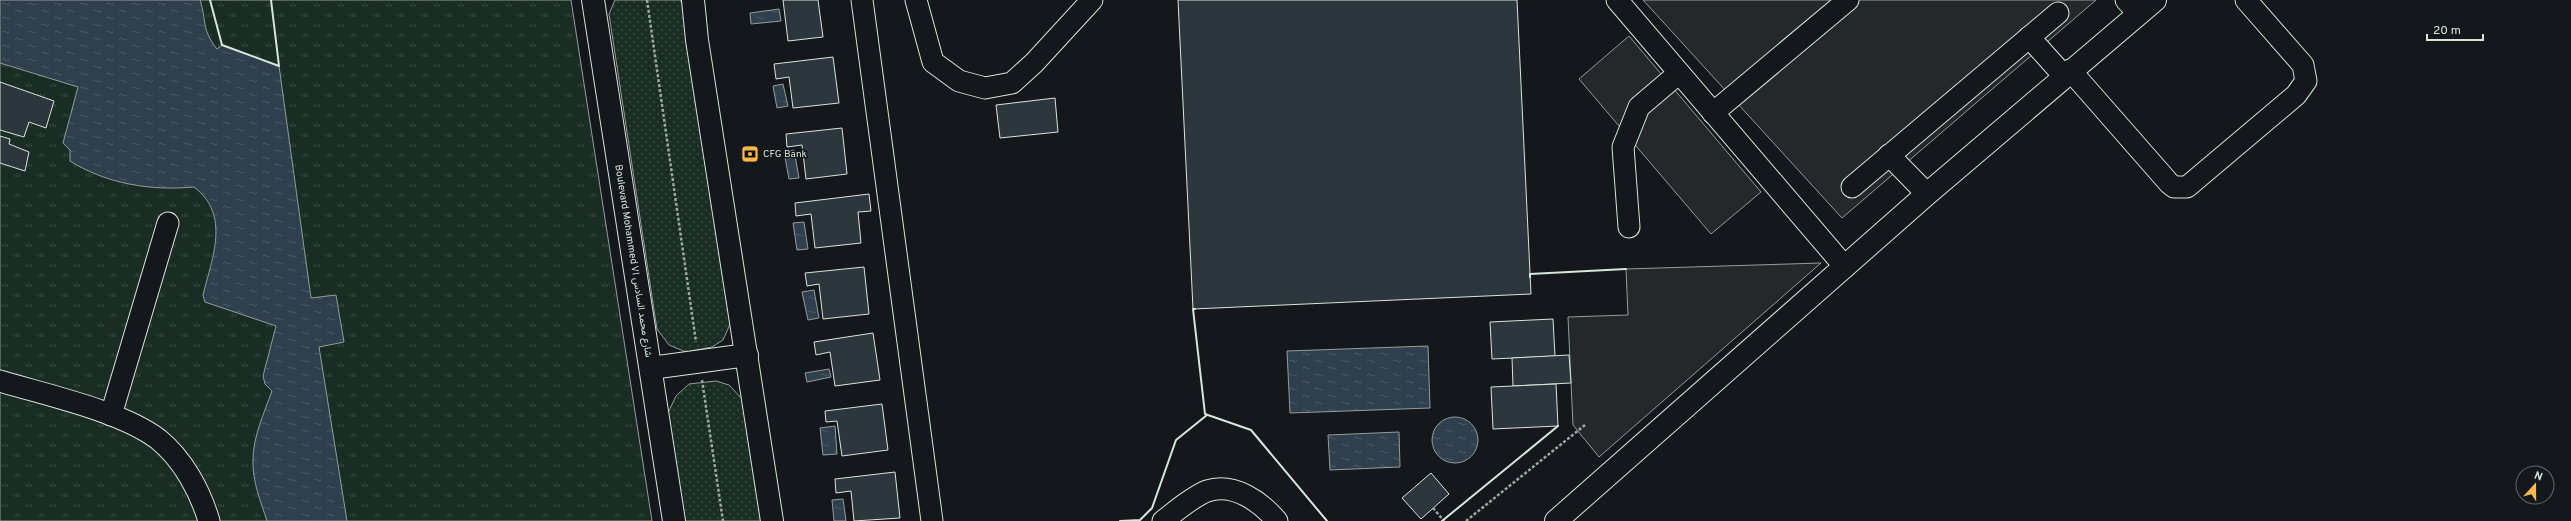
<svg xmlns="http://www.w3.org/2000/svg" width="2571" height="521" viewBox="0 0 2571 521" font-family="Overpass,Vazirmatn,sans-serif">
	<defs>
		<pattern id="grass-tufts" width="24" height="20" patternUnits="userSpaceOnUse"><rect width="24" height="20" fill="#1a2d24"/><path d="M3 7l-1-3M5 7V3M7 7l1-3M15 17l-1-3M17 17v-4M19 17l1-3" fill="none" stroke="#3b4b43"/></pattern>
		<pattern id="park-dots" width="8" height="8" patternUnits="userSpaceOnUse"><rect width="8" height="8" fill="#1a2d24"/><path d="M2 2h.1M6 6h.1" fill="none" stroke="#3b4b43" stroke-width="1.8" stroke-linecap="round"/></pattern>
		<pattern id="water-ripples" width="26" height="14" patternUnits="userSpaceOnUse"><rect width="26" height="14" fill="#2f3f4d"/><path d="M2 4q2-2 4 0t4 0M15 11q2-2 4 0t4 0" fill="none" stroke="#4c5b66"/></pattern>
	</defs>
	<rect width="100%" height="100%" fill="#14181c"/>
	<path fill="url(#grass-tufts)" stroke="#939e99" d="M0,0H571L652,521H0Z"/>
	<g fill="url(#park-dots)" stroke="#939e99">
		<path d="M615,0H680L683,5L732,320L723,340L712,347L686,352L669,345L657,329L609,14Z"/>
		<path d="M716,381L729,385L743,400L761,521H685L668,413L676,396L689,384Z"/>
	</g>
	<g fill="#24282b" stroke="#939e99">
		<path d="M1643,0H2096L1842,218Z"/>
		<path d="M1629,36L1761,192L1711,234L1579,79Z"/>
		<path d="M1821,263L1599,457L1573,425L1568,317L1628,315L1626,269Z"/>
	</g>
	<g fill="url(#water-ripples)" stroke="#939e99">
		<path d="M0,0H200C207,21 201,29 217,49L222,45L279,66L311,298L336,295L344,342L319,347L347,521H267C261,502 252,481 253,460C253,437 264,413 272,391L265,384L263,376L276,326L205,302L203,295C212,258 231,215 194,187C151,191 107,184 70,161V150L63,143L78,87L0,63Z"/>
		<path d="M779,9L781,21L751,24L750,13Z"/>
		<path d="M783,84L788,106L777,108L773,86Z"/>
		<path d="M794,150L799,178L789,179L784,152Z"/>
		<path d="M804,222L808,249L797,250L793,223Z"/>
		<path d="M814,290L819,318L808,320L802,292Z"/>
		<path d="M1428,346L1430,408L1290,413L1287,351Z"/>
		<path d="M829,369L831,377L807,382L805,373Z"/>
		<circle cx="1455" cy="440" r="23"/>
		<path d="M835,426L837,454L823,455L820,428Z"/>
		<path d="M1399,432L1400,467L1330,470L1328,435Z"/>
		<path d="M843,499L846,521H834L832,500Z"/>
	</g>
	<g fill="#2c363c" stroke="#d8e6dc">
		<path d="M783,0H818L823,37L788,41Z"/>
		<path d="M1178,0H1517L1531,294L1193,309Z"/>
		<path d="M833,57L839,103L793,108L789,77L776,79L774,64Z"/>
		<path d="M0,82L54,101L46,128L29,122L24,137L0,130Z"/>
		<path d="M1055,98L1058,132L1000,138L996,105Z"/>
		<path d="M842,128L847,174L806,179L802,145L787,147L786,134Z"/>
		<path d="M0,136L10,139L9,144L29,152L25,171L0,163Z"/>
		<path d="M869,194L871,211L858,212L861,243L815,248L811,214L796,216L795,203Z"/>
		<path d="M864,267L869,314L823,319L819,284L807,286L805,273Z"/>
		<path d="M1553,319L1555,356L1492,359L1490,322Z"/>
		<path d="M873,333L880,380L835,386L830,352L816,355L814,342Z"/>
		<path d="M1569,355L1571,383L1513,386L1512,358Z"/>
		<path d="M1556,384L1558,426L1493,429L1491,387Z"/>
		<path d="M882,404L888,450L842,456L837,421L826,422L825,411Z"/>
		<path d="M895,472L900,518L854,521L851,491L836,493L835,479Z"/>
		<path d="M1431,473L1449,494L1421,519L1402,498Z"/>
	</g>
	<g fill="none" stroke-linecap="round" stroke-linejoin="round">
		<g stroke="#d8e6dc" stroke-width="23">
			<g id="minor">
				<path d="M862,0L932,521"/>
				<path d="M916,0L933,62L959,81L985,88L1012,83L1034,63L1092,0"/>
				<path d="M1617,0L1845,267"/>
				<path d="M2126,0L2139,14"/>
				<path d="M2029,37L2064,76"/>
				<path d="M2070,70L2169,183L2174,187H2187L2296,95L2306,81L2303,65L2246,0"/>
				<path d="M1713,113L1848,0"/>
				<path d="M1889,155L1927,194"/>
				<path d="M1852,187L2058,13"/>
				<path d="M1629,227L1623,147L1639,107L1679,73"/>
				<path d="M0,381C46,395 121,411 158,439C183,459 200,491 209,521"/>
				<path d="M111,415L168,223"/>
				<path d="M1163,521C1176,511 1192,497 1207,491C1234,482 1261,502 1277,521"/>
			</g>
		</g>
		<g stroke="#d8e6dc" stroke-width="24">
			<g id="major">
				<path d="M593,0L674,521"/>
				<path d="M693,0L697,40L772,521"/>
				<path d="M651,368L747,355"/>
				<path d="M1556,521L1927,194L2155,0"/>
			</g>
		</g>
		<g stroke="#9da8a2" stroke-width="2.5" stroke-dasharray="3 2" stroke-linecap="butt">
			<path d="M647,0L696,342"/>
			<path d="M702,380L723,521"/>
			<path d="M1433,508L1444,521"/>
			<path d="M1466,521L1585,425"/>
		</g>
		<use href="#minor" stroke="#14181c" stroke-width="21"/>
		<use href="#major" stroke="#14181c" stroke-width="22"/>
		<g stroke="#d8e6dc" stroke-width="2">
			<path d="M210,0L222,45L279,66L271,0"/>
			<path d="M1530,277V274L1626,269"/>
			<path d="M1195,309H1193L1205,414L1251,430L1327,521"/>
			<path d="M1120,521L1140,520L1152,508L1176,440L1207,415"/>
			<path d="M1442,521L1558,426"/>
		</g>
	</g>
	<defs>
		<g id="bank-square" transform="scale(0.9)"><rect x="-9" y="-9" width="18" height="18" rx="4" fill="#ffb74d" stroke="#14181c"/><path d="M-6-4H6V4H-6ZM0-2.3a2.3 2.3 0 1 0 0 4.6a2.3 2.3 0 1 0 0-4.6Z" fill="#111"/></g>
	</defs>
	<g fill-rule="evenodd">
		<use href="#bank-square" x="750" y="154"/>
	</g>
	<g text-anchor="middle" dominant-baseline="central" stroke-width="3" stroke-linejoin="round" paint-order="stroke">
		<g font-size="10" fill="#d8e6dc" stroke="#14181c" text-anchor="start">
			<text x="763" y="154">CFG Bank</text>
		</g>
		<g font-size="10" fill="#d8e6dc" stroke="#14181c">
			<text transform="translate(633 261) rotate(81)">Boulevard Mohammed VI شارع محمد السادس</text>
		</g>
	</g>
	<g transform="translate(2535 485) rotate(21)"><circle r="19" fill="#14181c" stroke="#626a69"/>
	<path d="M0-3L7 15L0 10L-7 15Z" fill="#ffb74d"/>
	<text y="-6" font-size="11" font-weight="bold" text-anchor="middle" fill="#d8e6dc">N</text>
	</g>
	<path d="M2427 34v6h56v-6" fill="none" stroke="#d8e6dc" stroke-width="2"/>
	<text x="2433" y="34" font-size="12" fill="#d8e6dc" stroke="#14181c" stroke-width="3" paint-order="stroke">20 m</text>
</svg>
